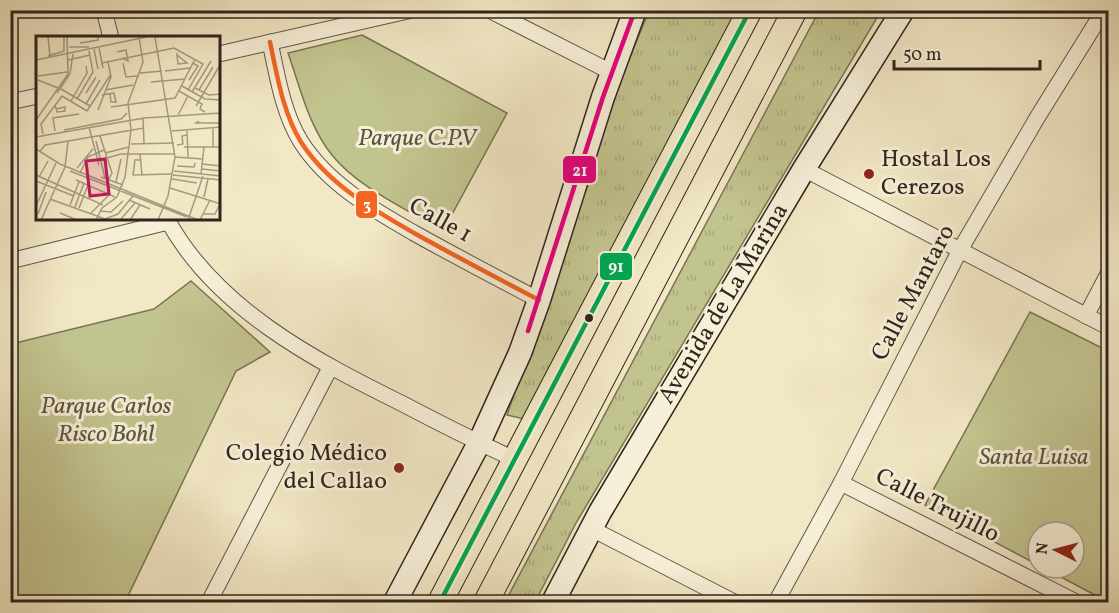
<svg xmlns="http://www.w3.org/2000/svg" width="1119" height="613" viewBox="0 0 1119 613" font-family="Vollkorn,serif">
	<defs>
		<pattern id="grass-tufts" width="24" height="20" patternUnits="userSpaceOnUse" patternTransform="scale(1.5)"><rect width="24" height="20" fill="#c2c48f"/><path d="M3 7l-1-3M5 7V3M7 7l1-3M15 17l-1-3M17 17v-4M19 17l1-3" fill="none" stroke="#a7a87b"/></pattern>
	</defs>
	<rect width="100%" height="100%" fill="#f2e8c5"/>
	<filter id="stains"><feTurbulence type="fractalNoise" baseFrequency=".00333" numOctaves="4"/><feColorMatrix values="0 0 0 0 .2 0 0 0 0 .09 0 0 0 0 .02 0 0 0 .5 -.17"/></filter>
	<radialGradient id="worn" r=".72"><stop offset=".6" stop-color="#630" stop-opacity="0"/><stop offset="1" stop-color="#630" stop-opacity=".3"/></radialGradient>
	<g fill="url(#grass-tufts)" stroke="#797456" stroke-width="1.5">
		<path d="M649,11H736L524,419L507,415L623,74Z"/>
		<path d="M819,11H881L576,523L535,602H505Z"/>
	</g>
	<g fill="#c2c48f" stroke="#797456" stroke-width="1.5">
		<path d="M362,35L507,113L443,231C408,210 357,187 332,155C309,127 300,87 288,53Z"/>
		<path d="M191,281L270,352L236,371L125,602H11V344L154,309Z"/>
		<path d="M1030,312L1108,351V602L1044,568H1074V532H1038V565L925,505Z"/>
	</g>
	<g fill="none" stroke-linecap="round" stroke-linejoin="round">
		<g stroke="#605548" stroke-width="17">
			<g id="street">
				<path d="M104,10L111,38"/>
				<path d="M489,10L611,72"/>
				<path d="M270,42C277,75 283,113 301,142C328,184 372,209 414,233C455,256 497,278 539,300"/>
				<path d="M219,54L412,10"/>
				<path d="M10,102L38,96"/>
				<path d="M804,169L1108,327"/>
				<path d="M167,219C215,308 314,360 401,403C439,423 477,442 516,460"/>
				<path d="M10,261L168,222"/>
				<path d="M1086,316L1108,274"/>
				<path d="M841,483L1076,602"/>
				<path d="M592,529L734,602"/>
				<path d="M209,602L330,368"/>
				<path d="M776,602L841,483L960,250L1037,118L1104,10"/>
			</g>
		</g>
		<g stroke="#30241e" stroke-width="25">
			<g id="secondary">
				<path d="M395,602L479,443L520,353L539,300L603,97L635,10"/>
				<path d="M553,602L600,512L804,169L903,10"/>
			</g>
		</g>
		<g stroke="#30241e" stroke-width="26">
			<g id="primary">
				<path d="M440,602L750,10"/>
				<path d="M486,602L795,10"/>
			</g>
		</g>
		<use href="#street" stroke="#f7f0d9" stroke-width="15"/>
		<use href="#secondary" stroke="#f7f0d9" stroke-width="22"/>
		<use href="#primary" stroke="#f2e8c5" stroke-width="24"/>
		<g stroke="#f7f0d9" stroke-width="9">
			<path id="bus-1" d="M270,42C277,75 283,113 301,142C328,184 372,209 414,233C455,256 497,278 539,300"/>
		</g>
		<g stroke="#f7f0d9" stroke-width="9">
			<path id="bus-2" d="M528,331L603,97L635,10"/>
		</g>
		<g stroke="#f7f0d9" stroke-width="9">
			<path id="bus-3" d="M440,602L750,10"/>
		</g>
		<use href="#bus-1" stroke="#f26522" stroke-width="4.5"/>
		<use href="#bus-2" stroke="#e5007d" stroke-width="4.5"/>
		<use href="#bus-3" stroke="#00a651" stroke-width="4.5"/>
	</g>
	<g fill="#8f2418" stroke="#f7f0d9" stroke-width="2">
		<circle cx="869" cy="174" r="6"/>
		<circle cx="399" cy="468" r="6"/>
	</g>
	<circle fill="#30241e" stroke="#f7f0d9" stroke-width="2" cx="589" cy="318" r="5"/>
	<g text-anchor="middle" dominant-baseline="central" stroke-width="6" stroke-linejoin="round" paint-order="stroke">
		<g font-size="24" font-style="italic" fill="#5c5440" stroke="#f7f0d9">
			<text x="417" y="139">Parque C.P.V</text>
			<text x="106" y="407">Parque Carlos<tspan x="106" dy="28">Risco Bohl</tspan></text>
			<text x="1034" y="458">Santa Luisa</text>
		</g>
		<g font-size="24" fill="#30241e" stroke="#f7f0d9" text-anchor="start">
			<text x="881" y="160">Hostal Los<tspan x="881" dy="28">Cerezos</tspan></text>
			<text x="387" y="454" text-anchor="end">Colegio Médico<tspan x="387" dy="28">del Callao</tspan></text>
		</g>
		<g font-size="24" fill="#30241e" stroke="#f7f0d9">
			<text transform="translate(440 221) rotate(29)">Calle 1</text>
			<text transform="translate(914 293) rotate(-62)">Calle Mantaro</text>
			<text transform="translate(724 304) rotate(-59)">Avenida de La Marina</text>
			<text transform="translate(937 506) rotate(27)">Calle Trujillo</text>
		</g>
	</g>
	<g transform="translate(36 36)">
		<rect width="184" height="184" fill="#f2e8c5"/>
		<path fill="none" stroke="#a49a82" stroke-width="1.5" d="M12,1L14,20M119,1L139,121L132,160L122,184M44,7L62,4V1M33,11H53M63,12L67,32M58,13L62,33M81,16L90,14L92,25L87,22M141,17V19L142,28L151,27L141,19M12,20L28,15V1M0,24L110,1M32,24L54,19M66,27L138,12L167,28L152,54M87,27L90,41L101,40M129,35L154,32M104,37L126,35M2,40L31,36M2,44L22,52M153,44L162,30L157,27M115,46L149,43M146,50L169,63L185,64M0,51V1M159,52L173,59L185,58M25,53L54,70M69,54L97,49M163,54L177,31M143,55L166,68L164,73L169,76M156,56L175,25M21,57L34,38L37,18M50,57L60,41M66,59L78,57L80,66H75L74,58M26,60L51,75M41,63L57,36L53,15M35,65L51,37L50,30M50,68L64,44M19,69L21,76L29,75V71L20,73M160,70L184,29M75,71L139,62L159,23M62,74L75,41L72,26M51,75L75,38M142,79L152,60M107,82L108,107M0,84L32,38L31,1M163,85L160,87H185M53,91L63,129M28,94L85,83L91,77M19,95L17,82L43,78M136,95L185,91M151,95L152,121M7,98L5,88L26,60M64,100L76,137L73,143M0,101L108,82L185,77M60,105L69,142M95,108L138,107M141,109L147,108L146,100L151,99M148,111H185M177,111V92M0,113L24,128L162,184M4,115L9,109L108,92M69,117L93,111M104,118L106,140M139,121L167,123M71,122L85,118H139M104,124H99L97,139L135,138M166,128L185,130M141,130L158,131L159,127M41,132L57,113M166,133L185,135M34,135L151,181M138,135L185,140M44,137L52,121L68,114M165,138L168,111M0,139L67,169M137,139L185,144M3,141L12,125M65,141L87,149M136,143L161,147M40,144L79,161M0,145L38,160M80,146L85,123M134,152L185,168M168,161L172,143M14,163L69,183L82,178L97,160M93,164L114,173M34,169L43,146M0,170L20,127M39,171L48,147M43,172L52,149M64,175L75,176L87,165M24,177L41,184M55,177L74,158M2,178L10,156M167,178H179L185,166M5,184L29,131L32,105M60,184L66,172L81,161L89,141L95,94L92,67L107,26L103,1M84,184L99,167M94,184L104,169M152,184L167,140M164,184L174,164"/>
		<path fill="#c2185b" fill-opacity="0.15" stroke="#c2185b" stroke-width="3" d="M69,123L73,158L54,160L50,125Z"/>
		<rect width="184" height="184" fill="none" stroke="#30241e" stroke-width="3"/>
	</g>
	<g stroke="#f7f0d9" stroke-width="2">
		<rect x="562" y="155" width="35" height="29" rx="6" fill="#e5007d"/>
		<rect x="355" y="190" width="23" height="29" rx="6" fill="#f26522"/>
		<rect x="599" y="252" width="34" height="29" rx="6" fill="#00a651"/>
	</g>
	<g font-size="16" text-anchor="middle" font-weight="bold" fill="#fff">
		<text x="580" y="176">21</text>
		<text x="367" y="210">3</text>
		<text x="616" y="272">91</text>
	</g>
	<rect width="1119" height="613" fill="none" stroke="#f2e8c5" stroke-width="36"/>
	<rect x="12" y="12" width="1095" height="589" fill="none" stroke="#30241e" stroke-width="3"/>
	<rect x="18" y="18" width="1083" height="577" fill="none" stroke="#30241e" stroke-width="1.5"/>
	<g transform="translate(1056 550) rotate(276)"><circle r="28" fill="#f7f0d9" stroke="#a79e8e" stroke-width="1.5"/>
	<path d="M0-4.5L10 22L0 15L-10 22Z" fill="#8f2418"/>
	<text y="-9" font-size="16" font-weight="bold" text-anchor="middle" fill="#30241e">N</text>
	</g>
	<path d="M894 60v9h146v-9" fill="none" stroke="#30241e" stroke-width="3"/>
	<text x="903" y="60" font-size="18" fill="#30241e" stroke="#f7f0d9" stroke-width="4.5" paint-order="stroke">50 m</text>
	<rect width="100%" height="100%" filter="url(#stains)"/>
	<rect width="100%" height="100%" fill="url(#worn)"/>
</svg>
